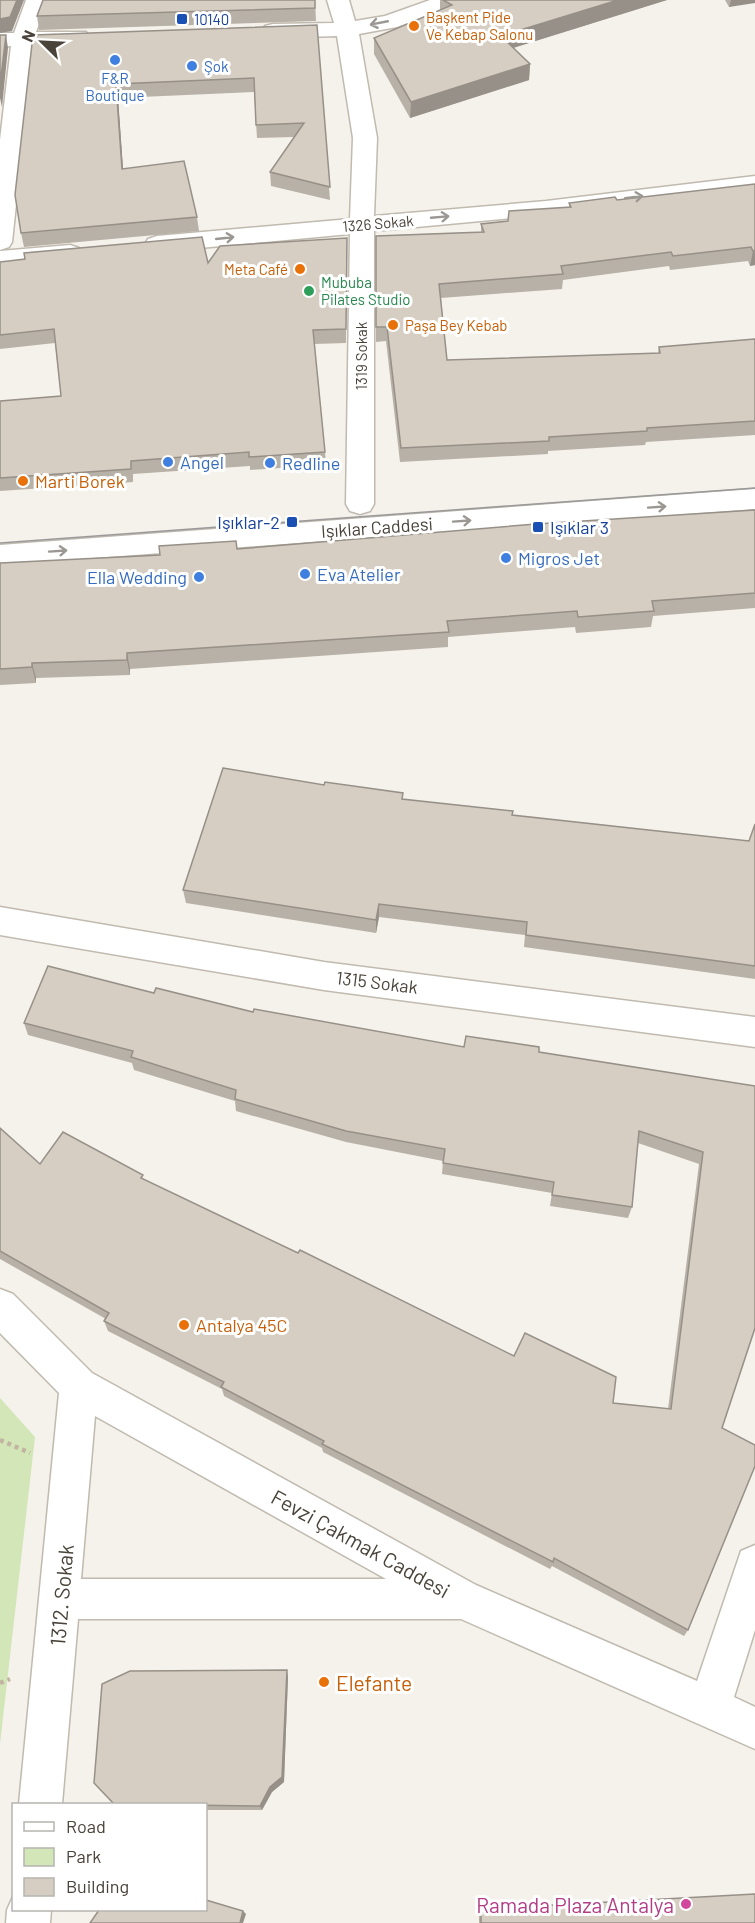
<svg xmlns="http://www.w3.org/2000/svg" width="755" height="1923" viewBox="0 0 755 1923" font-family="Barlow,sans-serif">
	<rect width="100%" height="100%" fill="#f5f2ec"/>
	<path fill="#d3e6b8" d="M0,1398L35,1437L0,1744Z"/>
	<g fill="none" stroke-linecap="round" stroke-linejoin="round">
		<g stroke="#c0baaf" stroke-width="3">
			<g id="minor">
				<path d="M26,0H48L36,32H86L89,37L86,42L33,45L12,242L9,247L0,250V140L11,46L0,47V33H14Z"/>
				<path d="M327,0H349L355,21L385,16L430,0H461L458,5L397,27L359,34L377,138L374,216L546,201L755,176V190L546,215L374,231V504L370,511L360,514L350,511L346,504L350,234L157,252L148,249L145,244L148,239L157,236L350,219L353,138L337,36L273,38L265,36L262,31L265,26L273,24L334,23Z"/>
				<path d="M70,245L79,248L82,253L79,258L0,267V251Z"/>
				<path d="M755,489V509L0,565V545Z"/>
				<path d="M0,907L324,962L755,1017V1047L324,990L0,935Z"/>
				<path d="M0,1289L13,1294L92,1373L476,1585L697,1681L741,1551L755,1545V1630L734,1697L755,1707V1749L461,1619H78L62,1804H19L59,1393L0,1333ZM95,1416L386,1579H81Z"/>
				<path d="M14,1894V1910H51L50,1923H6L7,1910Z"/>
			</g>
		</g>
		<g stroke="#c1b5a1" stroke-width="4.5" stroke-dasharray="4 4" stroke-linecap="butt">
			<path d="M0,1440L30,1453"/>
			<path d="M0,1683L10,1679"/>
		</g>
		<use href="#minor" fill="#fff" fill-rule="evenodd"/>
		<path stroke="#9a9a9a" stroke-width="1.5" d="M0,543L755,488"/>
	</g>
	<g fill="#b8b1a7">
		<path d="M315,0L316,21L39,30L37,16Z"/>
		<path d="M440,0H667L513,48L530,64L529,80L410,118L374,54V38L440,10Z"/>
		<path d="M725,0H755L729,7Z"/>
		<path d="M317,25L330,200L271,186L270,172L294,137L257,138L254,92L118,98L123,169L197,217L199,231L24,247L21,233L33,35Z"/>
		<path d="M755,184V265L750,266L748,261L670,270L669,266L563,280L562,289L441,298L447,360L658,353L659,347L755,339V435L646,442L645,445L548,451V454L400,462L386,341L376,342V236L481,232V224L508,221L569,207V203L617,200Z"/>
		<path d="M347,238L346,343L314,344L325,452L326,465L250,470V466L133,474V482L0,491V401L61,396L55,343L0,349V262L208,263Z"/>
		<path d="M755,510V608L653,616L651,627L576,633L575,627L448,637V647L130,669V675L36,678V683L0,685V563L160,555L237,549Z"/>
		<path d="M403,799L512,815L749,841L755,824V979L524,947L525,935L379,917L376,933L186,903L183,890Z"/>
		<path d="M154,993L253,1012L464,1047L539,1052L755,1086L722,1428L688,1630L684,1636L552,1566L550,1569L323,1452L322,1448L224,1396L222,1389L108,1331L104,1321L106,1319L0,1259V1128L40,1164L144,1180L613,1403L668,1409L699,1164L638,1143L632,1207L628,1218L550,1206L552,1193L442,1174L443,1161L346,1142L236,1111L235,1101L134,1070L132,1063L28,1035L24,1023Z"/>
		<path d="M288,1677L284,1782L272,1792L262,1810H206V1804Z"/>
		<path d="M481,1909L755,1923H479V1911Z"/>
	</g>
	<g fill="#969088">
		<path d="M17,0H24L12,31L0,33V19Z"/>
		<path d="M618,0H667L500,52L501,36Z"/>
		<path d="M731,0H755V3L729,7Z"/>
		<path d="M6,35L8,48L2,107L0,98V85Z"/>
		<path d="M530,64L529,80L410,118L411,102Z"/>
		<path d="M116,84L118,98L124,182L122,169Z"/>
		<path d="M753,251H755V265L750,266Z"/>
		<path d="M127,653L130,669V675L127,660Z"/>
		<path d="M32,663L36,678V683L32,667Z"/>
		<path d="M379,904V917L376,933V920Z"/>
		<path d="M287,1670L288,1677L284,1782L272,1792L262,1810L260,1806Z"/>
		<path d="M243,1911L246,1914L243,1923H240Z"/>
	</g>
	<g fill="#d6cec2" stroke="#969088" stroke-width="1.5">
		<path d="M0,0H17L10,17L0,19Z"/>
		<path d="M43,0H315V8L37,16Z"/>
		<path d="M443,0H618L501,36L530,64L411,102L374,38L452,5Z"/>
		<path d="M317,25L330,187L270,172L304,123L256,125L254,78L116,84L122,169L184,161L197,217L21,233L15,195L33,35Z"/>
		<path d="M0,35H6L0,85Z"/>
		<path d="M755,184V251H753L751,247L673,256L671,252L561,266L563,274L439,284L447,360L660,353L659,347L755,339V421L647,428V431L549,437V441L401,448L387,327H376V236L484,232L481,224L508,221L509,211L571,207L569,203L615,197L617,200Z"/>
		<path d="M202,237L208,263L220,246L347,238L346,329L313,330L325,452L249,457V452L131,461V469L0,478V401L61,396L54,329L0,335V262L25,259L24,253Z"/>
		<path d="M755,510V593L652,601L654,611L578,617L577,611L447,621L449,632L127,653V660L32,663V667L0,669V563L160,555L159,546L236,541L237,549L536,524Z"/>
		<path d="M223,768L324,785L325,782L403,793L402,799L513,811L512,815L749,841L755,824V966L526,935L527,922L379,904L376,920L183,890Z"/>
		<path d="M48,966L154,993L156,988L253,1012L254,1009L464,1047L466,1036L539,1047V1052L755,1086V1328L722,1428L755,1445V1466L688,1630L554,1558L553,1562L322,1444L324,1441L221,1387L224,1382L104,1321L109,1313L0,1251V1128L40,1164L63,1132L143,1175L141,1178L298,1253L300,1250L514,1356L525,1333L616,1377L613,1403L671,1409L703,1152L639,1131L632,1207L552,1195L554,1182L443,1163L445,1149L346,1131L235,1099L236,1090L131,1057L133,1051L24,1023Z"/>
		<path d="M287,1670L282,1777L270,1787L260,1806L114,1804L94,1783L102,1684L130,1671Z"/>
		<path d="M755,1894V1923H481V1909Z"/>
		<path d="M206,1900L243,1911L240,1923H90L99,1910H206Z"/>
	</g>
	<defs><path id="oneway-shaft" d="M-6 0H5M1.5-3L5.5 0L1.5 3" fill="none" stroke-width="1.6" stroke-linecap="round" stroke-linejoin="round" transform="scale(1.5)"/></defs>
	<g stroke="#9b9893">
		<use href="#oneway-shaft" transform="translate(379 23) rotate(169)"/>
		<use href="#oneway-shaft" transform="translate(634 197) rotate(-7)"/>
		<use href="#oneway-shaft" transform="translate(440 217) rotate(-5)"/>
		<use href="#oneway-shaft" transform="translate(225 238) rotate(-6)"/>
		<use href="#oneway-shaft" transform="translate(657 507) rotate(-4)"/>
		<use href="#oneway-shaft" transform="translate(462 521) rotate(-4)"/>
		<use href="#oneway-shaft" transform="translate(58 551) rotate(-4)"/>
	</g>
	<g fill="#1a4fb4" stroke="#fff" stroke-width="2">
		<rect x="176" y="13" width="12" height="12" rx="3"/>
		<rect x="286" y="516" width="12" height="12" rx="3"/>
		<rect x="532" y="521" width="12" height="12" rx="3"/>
	</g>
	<g fill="#e8710a" stroke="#fff" stroke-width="2">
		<circle cx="414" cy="26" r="6"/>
		<circle cx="300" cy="269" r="6"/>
		<circle cx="393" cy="325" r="6"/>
		<circle cx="23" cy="481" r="6"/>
		<circle cx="184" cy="1325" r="6"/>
		<circle cx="324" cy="1682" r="6"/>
	</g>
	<g fill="#3f7fe0" stroke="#fff" stroke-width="2">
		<circle cx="115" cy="60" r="6"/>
		<circle cx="192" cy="66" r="6"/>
		<circle cx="168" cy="462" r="6"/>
		<circle cx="270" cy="463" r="6"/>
		<circle cx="506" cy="558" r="6"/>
		<circle cx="305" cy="574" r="6"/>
		<circle cx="199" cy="577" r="6"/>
	</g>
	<circle fill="#2e9e5b" stroke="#fff" stroke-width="2" cx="309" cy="291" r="6"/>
	<circle fill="#d1479c" stroke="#fff" stroke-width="2" cx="686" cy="1904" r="6"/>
	<g text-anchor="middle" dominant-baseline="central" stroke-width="6" stroke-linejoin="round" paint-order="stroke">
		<g font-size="15" fill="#c56008" stroke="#fff" text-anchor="start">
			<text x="426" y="17">Başkent Pide<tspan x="426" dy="17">Ve Kebap Salonu</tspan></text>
			<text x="288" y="269" text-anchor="end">Meta Café</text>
			<text x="405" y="325">Paşa Bey Kebab</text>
		</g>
		<g font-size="15" fill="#164399" stroke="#fff" text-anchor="start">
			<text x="194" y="19">10140</text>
		</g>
		<g font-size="15" fill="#366cbe" stroke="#fff" text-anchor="start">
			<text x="204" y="66">Şok</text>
			<text x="115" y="78" text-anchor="middle">F&amp;R<tspan x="115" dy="17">Boutique</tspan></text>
		</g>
		<g font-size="15" fill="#49433a" stroke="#fff">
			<text transform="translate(378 223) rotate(-5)">1326 Sokak</text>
			<text transform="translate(361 356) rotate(-90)">1319 Sokak</text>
		</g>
		<g font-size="15" fill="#27864d" stroke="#fff" text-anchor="start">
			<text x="321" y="282">Mububa<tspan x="321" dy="17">Pilates Studio</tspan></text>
		</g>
		<g font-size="18" fill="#366cbe" stroke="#fff" text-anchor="start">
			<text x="180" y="462">Angel</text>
			<text x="282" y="463">Redline</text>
			<text x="518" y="558">Migros Jet</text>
			<text x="317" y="574">Eva Atelier</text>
			<text x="187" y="577" text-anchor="end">Ella Wedding</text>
		</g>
		<g font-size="18" fill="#c56008" stroke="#fff" text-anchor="start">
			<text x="35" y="481">Marti Borek</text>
			<text x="196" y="1325">Antalya 45C</text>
		</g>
		<g font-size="18" fill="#164399" stroke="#fff" text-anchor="end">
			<text x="280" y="522">Işıklar-2</text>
			<text x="550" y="527" text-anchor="start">Işıklar 3</text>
		</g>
		<g font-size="18" fill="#49433a" stroke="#fff">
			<text transform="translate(377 527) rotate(-4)">Işıklar Caddesi</text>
			<text transform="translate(377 982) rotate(7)">1315 Sokak</text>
		</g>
		<g font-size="21" fill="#49433a" stroke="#fff">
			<text transform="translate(361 1543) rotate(29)">Fevzi Çakmak Caddesi</text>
			<text transform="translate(61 1595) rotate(-85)">1312. Sokak</text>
		</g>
		<g font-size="21" fill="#c56008" stroke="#fff" text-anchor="start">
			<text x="336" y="1682">Elefante</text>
		</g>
		<g font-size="21" fill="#b23c85" stroke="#fff" text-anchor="end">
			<text x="674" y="1904">Ramada Plaza Antalya</text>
		</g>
	</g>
	<rect x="12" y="1803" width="195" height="108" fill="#ffffff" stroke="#b6b4b0" stroke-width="1.5"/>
	<rect x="24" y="1822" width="30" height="9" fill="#ffffff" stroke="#b6b4b0" stroke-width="1.5"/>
	<text x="66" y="1833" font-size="18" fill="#49433a">Road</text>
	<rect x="24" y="1848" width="30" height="18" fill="#d3e6b8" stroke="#b6b4b0" stroke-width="1.5"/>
	<text x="66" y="1863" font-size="18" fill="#49433a">Park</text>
	<rect x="24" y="1878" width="30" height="18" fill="#d6cec2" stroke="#b6b4b0" stroke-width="1.5"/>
	<text x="66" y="1893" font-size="18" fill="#49433a">Building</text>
	<g transform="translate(42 42) rotate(294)" stroke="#ffffff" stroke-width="4.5" paint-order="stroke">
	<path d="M0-4.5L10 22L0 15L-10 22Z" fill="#49433a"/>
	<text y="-9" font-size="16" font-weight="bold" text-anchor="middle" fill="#49433a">N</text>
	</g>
</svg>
